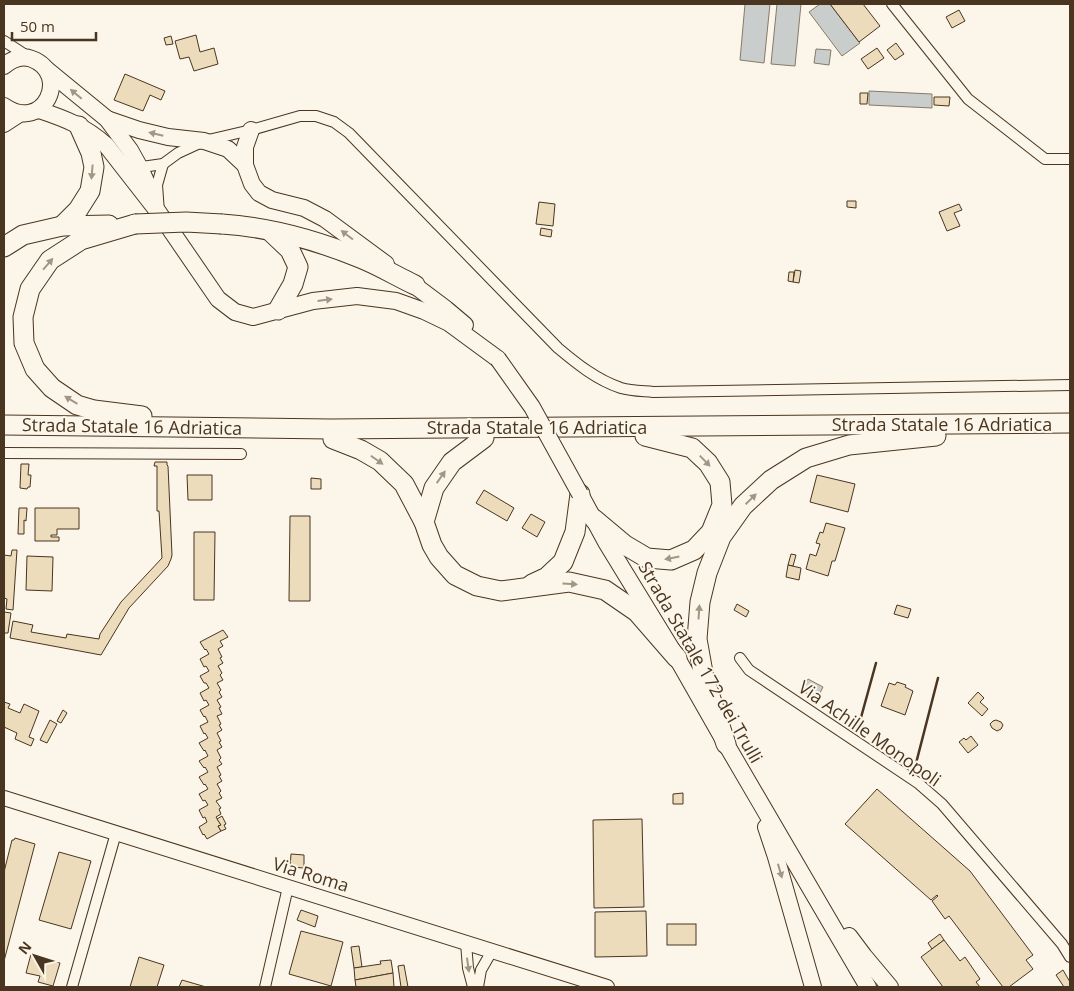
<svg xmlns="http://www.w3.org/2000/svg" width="1074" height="991" viewBox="0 0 1074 991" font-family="'Open Sans',sans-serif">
	<rect width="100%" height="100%" fill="#fbf6e9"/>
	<g fill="#c9cecd" stroke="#887966">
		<path d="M745,4H770L764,63L740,60Z"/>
		<path d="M777,4H801L795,66L771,64Z"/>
		<path d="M820,4H830L859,42L860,43L842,56L809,12Z"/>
		<path d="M816,49L831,50L829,65L814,63Z"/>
		<path d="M869,91L932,94V108L869,105Z"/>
		<path d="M808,679L823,687L817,699L802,691Z"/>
	</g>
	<g fill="#ecdcbc" stroke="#4a3520">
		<path d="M830,4H863L880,26L859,42Z"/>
		<path d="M959,10L965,21L952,28L946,17Z"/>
		<path d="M196,35L200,52L214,48L218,64L194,71L189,57L180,59L175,41Z"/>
		<path d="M171,36L173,44L166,45L164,38Z"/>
		<path d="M896,43L904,54L895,60L887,50Z"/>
		<path d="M877,48L884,58L868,69L861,59Z"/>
		<path d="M125,74L165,91L161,100L150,95L143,111L114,100Z"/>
		<path d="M860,93H868L867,104H860Z"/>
		<path d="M934,97H950L949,106L934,105Z"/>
		<path d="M847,201H856V208L847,207Z"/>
		<path d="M539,202L555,204L553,226L536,224Z"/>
		<path d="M959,204L962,210L954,213L960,226L947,231L939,212Z"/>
		<path d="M541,228L552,230L551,237L540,235Z"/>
		<path d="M795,270L801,271L799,283L793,282Z"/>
		<path d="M789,272H794L793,282L788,281Z"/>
		<path d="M155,462H167V465L168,466L172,555L171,559L168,566L129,608L101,655L10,638L13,621L33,625L31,632L66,638L67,634L99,639L100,634L121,602L162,558L159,511H157V466H154Z"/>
		<path d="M21,464H29L28,475H31L30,487H28L27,489L20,488Z"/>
		<path d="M187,475H212V500H188Z"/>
		<path d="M817,475L855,484L848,512L810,502Z"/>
		<path d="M311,478L321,479V489H311Z"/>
		<path d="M484,490L514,508L507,521L476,503Z"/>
		<path d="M19,508H27L26,521L24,520V534H18Z"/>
		<path d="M35,508H79V529H57V535H51V537H59V541H35Z"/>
		<path d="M531,514L545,522L537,537L522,528Z"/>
		<path d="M290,516H310V601H289Z"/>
		<path d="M826,523L845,528L835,561H832L828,576L806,569L810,554L816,556L820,544L816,543L820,532L823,533Z"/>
		<path d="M194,532H215L214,600H194Z"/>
		<path d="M12,550H17L13,610L6,609L7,599L4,598V555L11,556Z"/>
		<path d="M791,554L796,555L793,566L788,565Z"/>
		<path d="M27,556L53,557L52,591L26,590Z"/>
		<path d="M788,565L801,568L799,580L786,577Z"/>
		<path d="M737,604L749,611L746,617L734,610Z"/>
		<path d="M897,605L911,609L908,618L894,614Z"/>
		<path d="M4,612L11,613L8,633H4Z"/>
		<path d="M223,630L228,637L220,641L223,646L218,649L222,657L220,658L223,663L218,666L222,673L220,675L223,680L217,683L221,690L219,692L222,697L217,700L221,707L219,708L222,714L217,716L221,724L219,725L222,730L217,733L221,741L219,742L222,747L217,750L221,758L219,760L222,764L217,767L221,775L219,776L222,781L217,784L221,791L219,793L222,798L216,801L221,808L219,809L221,814L216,817L221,825L218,826L221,831L207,839L204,834L203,835L199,827L207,822L205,817L203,818L199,810L208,805L205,800L203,801L199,794L208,789L205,784L204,785L199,777L208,772L205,767L204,768L199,761L208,756L205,750L204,751L199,743L208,738L205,733L204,734L200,726L208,722L205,716L204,717L200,710L209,705L206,700L204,701L200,693L209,688L206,683H204L200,676L209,671L206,666L204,667L200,659L209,654L206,649L205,650L200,642Z"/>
		<path d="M897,682L906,685L905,687L913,691L905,715L881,706L889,683L895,685Z"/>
		<path d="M978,692L984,698L980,702L988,709L982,716L968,703Z"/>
		<path d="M4,702L10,704L8,708L20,713L24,704L39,711L29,737L34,739L31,746L15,739L17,733L4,727Z"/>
		<path d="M63,710L67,713L61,723L57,721Z"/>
		<path d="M50,720L57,724L47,743L40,740Z"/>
		<path d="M996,720L1001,722L1003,725L1001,729L997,731L992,728L990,724L993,721Z"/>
		<path d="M971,736L978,745L968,753L959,742L964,738L966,740Z"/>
		<path d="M877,789L970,871L1033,955L1026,960L1033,969L1009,987H1003L949,916L945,919L932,901L938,896L937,895L931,900L845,824Z"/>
		<path d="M683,793V804H673V794Z"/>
		<path d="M222,816L226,824L224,825L226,829L221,831L218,826L221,825L217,819Z"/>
		<path d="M642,819L644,907L594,908L593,820Z"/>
		<path d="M15,838L35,844L4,961V872L12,840H14Z"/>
		<path d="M59,852L91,861L71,929L39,920Z"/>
		<path d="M291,854L304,855V868L290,867Z"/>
		<path d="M301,910L318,916L315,927L297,920Z"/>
		<path d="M646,911L647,956L595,957V912Z"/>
		<rect x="667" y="924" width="29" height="21"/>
		<path d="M301,931L343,942L331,986L289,974Z"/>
		<path d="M940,934L944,940L932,949L928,943Z"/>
		<path d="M944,940L960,961L965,957L980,979L976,982L980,987H943L921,957Z"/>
		<path d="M359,946L362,967L354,968L351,947Z"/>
		<path d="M31,954L60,963L53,986L38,982L40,976L26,973Z"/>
		<path d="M139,957L164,965L157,987H130Z"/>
		<path d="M391,960L393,973L355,980L354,968L381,964L380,961Z"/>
		<path d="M404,965L408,987H401L398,966Z"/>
		<path d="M1063,970L1070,982V987H1064L1056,975Z"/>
		<path d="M393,973L394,987H356L355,980Z"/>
		<path d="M182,980L206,987H179Z"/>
	</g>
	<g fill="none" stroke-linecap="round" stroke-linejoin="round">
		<g stroke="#4a3520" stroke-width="12">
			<g id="street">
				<path d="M892,4L968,99L1045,159H1070"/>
				<path d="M4,41L27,56"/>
				<path d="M135,168L163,164L178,153L204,141L251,130L300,116H316L334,122L349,133L558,348C577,364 597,380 621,388C631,391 643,391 653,392L1070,385"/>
				<path d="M159,212L157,185L163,164"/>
				<path d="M4,453L241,454"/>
				<path d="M740,658L749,670L918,783L942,804L1062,944L1070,957"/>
				<path d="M466,943L468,968L473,987"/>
				<path d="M72,987L116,833"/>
				<path d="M265,987L288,887"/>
				<path d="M478,987L481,970L492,951"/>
			</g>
		</g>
		<g stroke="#4a3520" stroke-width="16">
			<g id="secondary">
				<path d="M4,125L21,114"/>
				<path d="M4,798L607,987"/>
			</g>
		</g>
		<g stroke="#4a3520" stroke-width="18">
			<g id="primary">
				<path d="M4,66C12,59 22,55 32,59C71,74 44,134 4,106"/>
				<path d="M46,69L107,119L130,150L140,168L150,190"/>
				<path d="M39,110C66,119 84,126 106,145L159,213L218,299L235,312L253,317L313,301L357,296L396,301L424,311L449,323L498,359"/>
				<path d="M107,119L139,130L168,137L204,141L228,149L245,165L252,184L259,193L272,200L304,208L325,219L386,264"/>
				<path d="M245,165V147L251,130"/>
				<path d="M406,279L446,309L465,325"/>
				<path d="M580,494L606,542L677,658L726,744L868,987"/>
				<path d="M766,827L776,857L813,987"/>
				<path d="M849,936L864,956L890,987"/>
			</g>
		</g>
		<g stroke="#4a3520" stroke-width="21">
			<g id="highway">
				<path d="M135,224L81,240L50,260L30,289L23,317L24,343L35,369L52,388L77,405L94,410L142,416"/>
				<path d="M222,224C270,227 316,240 360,258C378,265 396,276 415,285"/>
				<path d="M62,226L78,210L90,191L94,167L91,153L79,126"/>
				<path d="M270,231L290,250L298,267L293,284L278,310"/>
				<path d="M4,247L23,235L62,226L109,225"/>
				<path d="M4,425L331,429L1070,423"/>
				<path d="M333,439L361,450L380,461L404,484L424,522L432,545L439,557L455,575L477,586L501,591L569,582L605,590L637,612L677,658"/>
				<path d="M594,519L625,545L647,558L671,560L694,550L711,532L722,505L720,482L708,463L692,448L645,436"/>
				<path d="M424,522L434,488L452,462L484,438"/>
				<path d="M532,584L547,577L563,562L575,532L580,494"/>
				<path d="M726,744L704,678L697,639L700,602L707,573L721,537L743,506L771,480L806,458L849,445L936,436"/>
			</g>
		</g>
		<use href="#street" stroke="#fbf6e9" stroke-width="10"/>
		<use href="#secondary" stroke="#fbf6e9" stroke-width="14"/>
		<use href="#primary" stroke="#fbf6e9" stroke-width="16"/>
		<use href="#highway" stroke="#fbf6e9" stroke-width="19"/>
		<g stroke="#4a3520" stroke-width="18" stroke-linecap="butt">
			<path id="primary-bridge" d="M498,359L532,407L580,494"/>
		</g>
		<g stroke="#4a3520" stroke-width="21" stroke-linecap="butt">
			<path id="highway-bridge" d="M135,224L186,222L222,224"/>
		</g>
		<use href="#primary-bridge" stroke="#fbf6e9" stroke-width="16"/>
		<use href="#highway-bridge" stroke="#fbf6e9" stroke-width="19"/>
		<g stroke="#4a3520" stroke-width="2.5">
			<path d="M857,732L876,663"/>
			<path d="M913,775L938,678"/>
		</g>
	</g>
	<defs><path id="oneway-solid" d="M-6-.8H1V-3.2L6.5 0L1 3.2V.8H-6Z" transform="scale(1.25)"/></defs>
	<g fill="#a29684">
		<use href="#oneway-solid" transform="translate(76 94) rotate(-140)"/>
		<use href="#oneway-solid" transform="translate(156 134) rotate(-167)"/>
		<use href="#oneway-solid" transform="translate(92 172) rotate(95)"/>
		<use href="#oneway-solid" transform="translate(347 235) rotate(-143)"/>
		<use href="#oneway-solid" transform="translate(48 264) rotate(-49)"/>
		<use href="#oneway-solid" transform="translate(325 300) rotate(-7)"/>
		<use href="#oneway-solid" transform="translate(71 400) rotate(-149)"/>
		<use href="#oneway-solid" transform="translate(377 460) rotate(35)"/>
		<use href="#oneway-solid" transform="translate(705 461) rotate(46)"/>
		<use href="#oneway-solid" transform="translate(441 477) rotate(-55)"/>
		<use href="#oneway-solid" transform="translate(751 499) rotate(-44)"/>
		<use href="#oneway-solid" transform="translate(672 558) rotate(169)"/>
		<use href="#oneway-solid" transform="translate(570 584) rotate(4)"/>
		<use href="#oneway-solid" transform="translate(699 612) rotate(-86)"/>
		<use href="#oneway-solid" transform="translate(780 871) rotate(74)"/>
		<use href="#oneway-solid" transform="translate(468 965) rotate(82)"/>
	</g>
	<g text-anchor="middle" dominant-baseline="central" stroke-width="4" stroke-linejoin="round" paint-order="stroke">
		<g font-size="18" fill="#4a3520" stroke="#fbf6e9">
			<text x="942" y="424">Strada Statale 16 Adriatica</text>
			<text transform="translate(132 426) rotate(1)">Strada Statale 16 Adriatica</text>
			<text x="537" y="427">Strada Statale 16 Adriatica</text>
			<text transform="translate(701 662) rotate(60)">Strada Statale 172 dei Trulli</text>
			<text transform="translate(870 733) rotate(35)">Via Achille Monopoli</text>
			<text transform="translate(311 874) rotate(17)">Via Roma</text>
		</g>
	</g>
	<rect width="1074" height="991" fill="none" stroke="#4a3520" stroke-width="10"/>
	<g transform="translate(35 956) rotate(309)" stroke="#fbf6e9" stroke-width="4" paint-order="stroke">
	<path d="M0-4L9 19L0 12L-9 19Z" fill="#4a3520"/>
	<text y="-8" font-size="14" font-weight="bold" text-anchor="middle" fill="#4a3520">N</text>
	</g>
	<path d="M12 32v8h84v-8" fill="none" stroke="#4a3520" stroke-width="2.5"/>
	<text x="20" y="32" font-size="15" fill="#4a3520" stroke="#fbf6e9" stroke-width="4" paint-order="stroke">50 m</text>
</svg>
